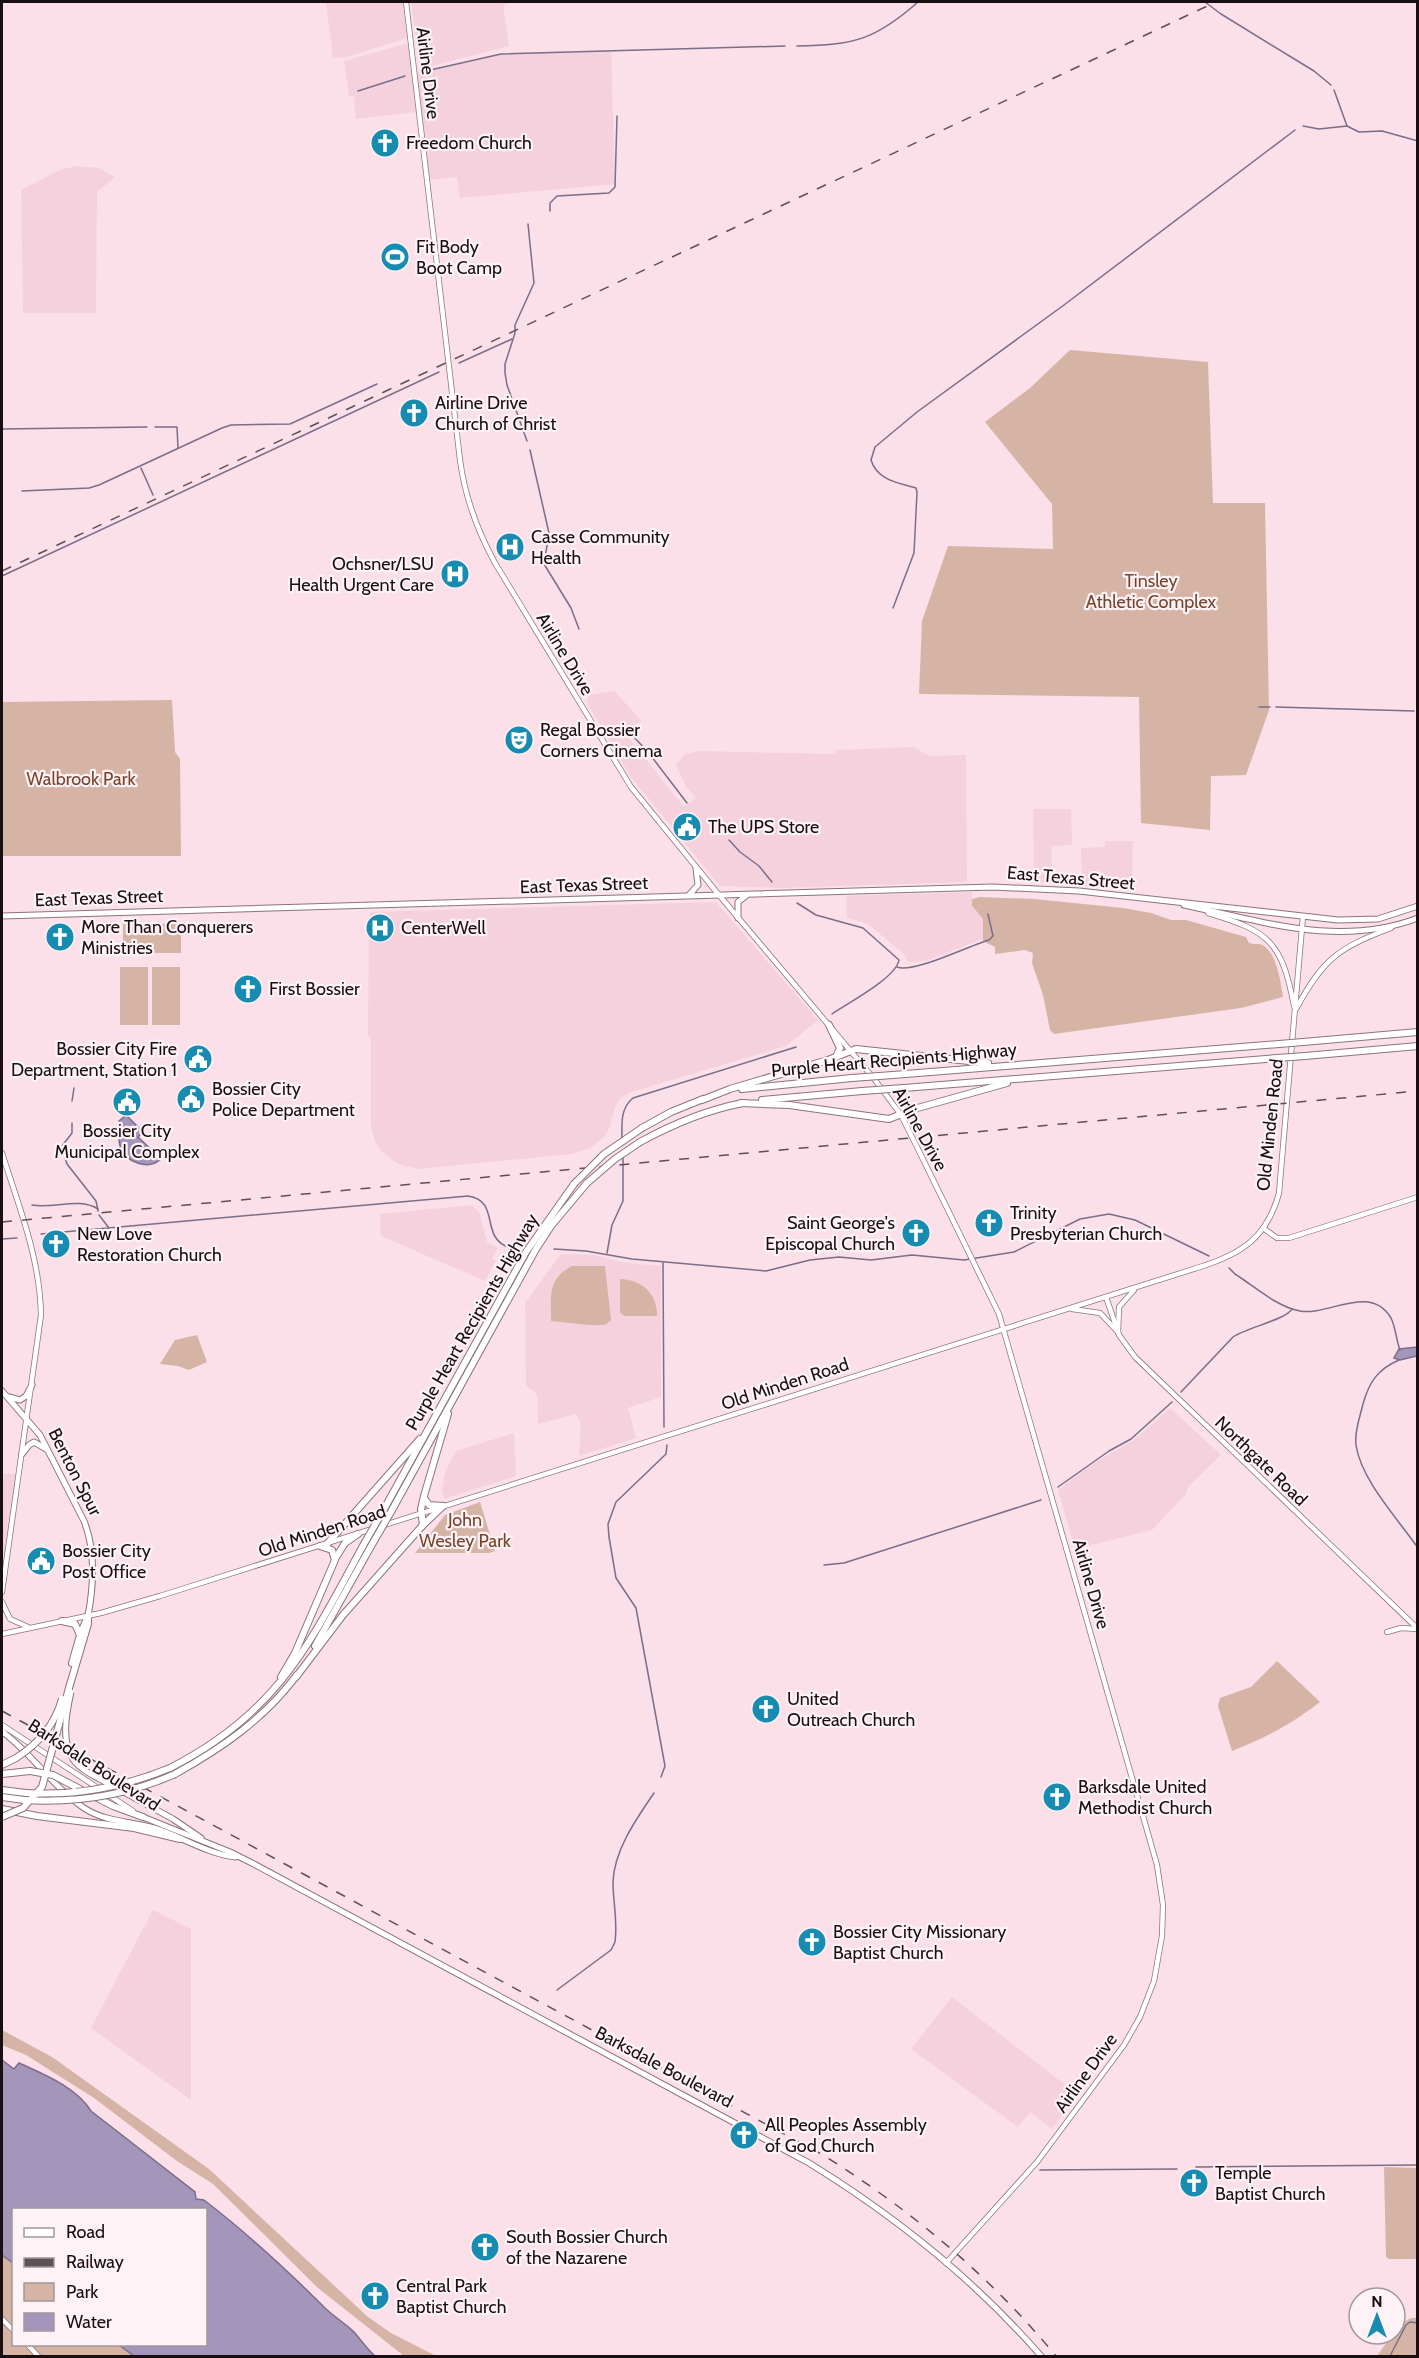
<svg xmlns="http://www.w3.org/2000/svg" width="1419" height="2358" viewBox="0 0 1419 2358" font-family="Cabin,sans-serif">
	<rect width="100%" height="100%" fill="#fbdfe9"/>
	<g fill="#f5d1de">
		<path d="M326,2H403L407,38L347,57L333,58Z"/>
		<path d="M411,2H509L503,6L509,46L420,69Z"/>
		<path d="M408,43L416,112L356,119L354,96H349L344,61Z"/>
		<path d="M611,51L615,184L460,198L457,177L428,180L414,72L502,54Z"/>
		<path d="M76,166L99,168L115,177L97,192L96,313H23L21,190L60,170Z"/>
		<path d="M614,691L642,721L623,731L684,807L696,798L685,785L676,765L685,754L700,751L835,754L836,750L913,747L930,756L966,755L967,882L782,888L720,886L631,777L587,703L589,695Z"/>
		<path d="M1033,809H1071L1072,845L1051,846L1052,883L1037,882L1034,879Z"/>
		<path d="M1105,841H1133L1132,887L1130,890L1086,886L1082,883L1081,848L1105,847Z"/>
		<path d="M972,892V906L983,919V939L925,961L908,962L904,954L868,924L847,918L846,896Z"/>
		<path d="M716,902L818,1020L786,1046L628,1093L620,1099L615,1107L610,1127L603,1138L590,1148L572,1154L418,1169L398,1164L381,1151L375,1141L371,1126V1038L368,1035L369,915L370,912Z"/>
		<path d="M472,1205L479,1212L487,1242L498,1248L492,1259L496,1260L485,1281L381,1236L380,1214Z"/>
		<path d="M561,1254L593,1255L628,1263L661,1266V1397L628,1408L636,1438L579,1456L581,1424L576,1414L538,1424V1397L534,1391L526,1386L525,1303Z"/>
		<path d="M1170,1408L1221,1455L1188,1487L1186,1494L1152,1530L1075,1549L1058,1490L1091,1465L1134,1440Z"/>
		<path d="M514,1433L516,1476L444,1499L442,1489L446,1470L456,1451Z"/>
		<path d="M2,1474H19L2,1592Z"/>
		<path d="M153,1910L191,1929V2100L91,2028Z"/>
		<path d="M952,1997L1077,2094L1052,2129L1030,2112L1018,2127L911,2049Z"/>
	</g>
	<g fill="#d6b4a5">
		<path d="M1070,350L1208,362L1213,503H1265L1269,710L1246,775L1211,776L1210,830L1141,823L1139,697L919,694L922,621L948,546L1053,549L1052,504L985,422L1030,388Z"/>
		<path d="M172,700L175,752L180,759L181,856H2V702Z"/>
		<path d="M980,897L1034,899L1123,908L1151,913L1171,920H1186L1246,937L1249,943C1252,944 1256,944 1259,944C1276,947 1281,983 1283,997L1241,1008L1054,1034L1050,1030L1043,995L1032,963L1033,953L1025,950L995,954V947L983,941V919L972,906V899Z"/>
		<rect x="123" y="924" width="58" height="29"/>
		<rect x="120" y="967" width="28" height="58"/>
		<rect x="152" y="967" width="28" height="58"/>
		<path d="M572,1266H605L611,1320L605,1325H588L551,1321C551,1296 547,1279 572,1266Z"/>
		<path d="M620,1279C642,1280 657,1293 657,1316H624L620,1312Z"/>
		<path d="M197,1335L207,1362L189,1370L178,1366L160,1364L175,1340Z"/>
		<path d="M480,1502L495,1551L489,1553H415L445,1515Z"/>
		<path d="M1277,1661L1320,1702C1290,1725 1267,1737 1232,1751L1218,1706L1220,1698L1251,1687Z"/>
		<path d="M2,2030L52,2057L209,2169L368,2317L391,2333L436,2356H404L318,2288L213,2184L177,2161L94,2098L26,2055L2,2045Z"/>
		<path d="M1384,2167L1417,2168V2259H1389L1386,2257Z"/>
		<path d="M2,2256L13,2264L14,2344L119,2345L134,2356H2Z"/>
		<path d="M1411,2318H1417V2356H1377L1399,2325Z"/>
	</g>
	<g fill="#a496ba" stroke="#7a6e88" stroke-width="1.5">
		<path d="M126,1115L143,1132L138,1137L161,1159C148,1171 125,1162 120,1146C118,1138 119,1129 119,1121Z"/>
		<path d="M1417,1347V1356L1400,1360L1394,1358L1399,1349Z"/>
		<path d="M2,2060L14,2069L19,2063C45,2075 76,2087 91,2111L195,2192L196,2199L204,2200C247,2233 287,2270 325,2308C334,2317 345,2323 354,2332C361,2340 367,2349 375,2356H134L119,2345L206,2344V2210H14L13,2263L2,2255Z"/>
	</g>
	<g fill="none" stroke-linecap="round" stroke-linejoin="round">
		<g stroke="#7a6e88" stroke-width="1.5">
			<path d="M1205,2L1221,14L1314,71L1331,85"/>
			<path d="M797,46C854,45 875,40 918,2"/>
			<path d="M426,71L501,54L785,46"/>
			<path d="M1334,90L1347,126"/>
			<path d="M358,91L405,76"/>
			<path d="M1303,126L1319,129L1347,126L1359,132L1382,131L1418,141"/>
			<path d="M550,211V203L557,196L609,193L615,187L617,116"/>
			<path d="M459,363L512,339"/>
			<path d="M155,427H177L178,448"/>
			<path d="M2,429L147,427"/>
			<path d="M527,441L507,385L505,373V364L515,333V325L534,283L528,224"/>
			<path d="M530,450L549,533L544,564L571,608L579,629"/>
			<path d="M141,468L153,495"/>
			<path d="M22,491L89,488L99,485L222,428L231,425L290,424L377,384"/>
			<path d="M2,576L439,372"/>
			<path d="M893,608L914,553L917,492L916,488C898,483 877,480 871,460L875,447L917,412L1064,305L1295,130"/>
			<path d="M1259,707H1270"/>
			<path d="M1276,707L1414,711"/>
			<path d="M631,734L648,752L687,803"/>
			<path d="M729,840L740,852L759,866L772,882"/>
			<path d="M797,903L816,915L863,928L899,960C896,978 848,1003 832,1014"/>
			<path d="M897,967C912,974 971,945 989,940L993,936L988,914"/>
			<path d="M72,1101L74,1088"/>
			<path d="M622,1139C622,1123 620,1109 633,1098L796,1047"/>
			<path d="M62,1146L72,1133V1123"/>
			<path d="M65,1158L67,1164L96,1201L98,1211"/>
			<path d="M32,1205C53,1209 79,1197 98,1209"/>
			<path d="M99,1215L109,1228"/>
			<path d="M41,1234L468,1196C502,1201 478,1239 511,1248"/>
			<path d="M2,1239L17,1238"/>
			<path d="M554,1249L586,1251L632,1259L766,1271L810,1260L839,1257L871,1260L912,1255L964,1260L1014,1252L1080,1219L1109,1214L1135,1220L1209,1256"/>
			<path d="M607,1253L612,1225L623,1201V1156"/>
			<path d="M663,1263L664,1427"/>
			<path d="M1229,1268L1235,1274C1254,1286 1277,1307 1300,1311C1329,1316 1370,1283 1391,1318C1396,1328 1396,1340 1400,1350"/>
			<path d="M1399,1360C1378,1369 1369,1382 1363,1404C1360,1417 1354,1432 1356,1445C1361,1480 1398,1519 1418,1548"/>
			<path d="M1181,1392L1233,1337C1246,1328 1287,1319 1292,1309"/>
			<path d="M1058,1487L1109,1451L1131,1439L1172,1402"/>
			<path d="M824,1565L844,1563L1041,1500"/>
			<path d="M661,1777L665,1766L636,1608L616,1578L609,1537L608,1524L616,1502L666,1454L667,1445"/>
			<path d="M557,1990L611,1950L615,1942C618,1923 613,1902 613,1882C614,1850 637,1818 654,1793"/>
			<path d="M1196,2167L1418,2165"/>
			<path d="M1040,2170L1177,2169"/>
			<path d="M1390,2356L1406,2325L1410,2322L1418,2323"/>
		</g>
		<g stroke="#8c737c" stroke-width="6">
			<g id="secondary">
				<path d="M406,2L460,460C465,498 477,530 495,563L631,787L719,895L875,1080L901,1115L916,1145L999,1314L1157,1865L1163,1905L1162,1936L1154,1981L1140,2017L1124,2045L1037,2162L946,2263"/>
				<path d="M1208,913C1269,931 1282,942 1294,1006"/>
				<path d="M1296,1009C1323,959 1338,948 1391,928"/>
				<path d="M2,1153C19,1207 40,1258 41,1315L2,1592"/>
				<path d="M1263,1228L1277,1238H1289L1418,1197"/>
				<path d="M1106,1297L1119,1335L1135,1357L1418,1629"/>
				<path d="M1072,1309L1100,1313L1118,1332"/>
				<path d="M1118,1332L1119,1307L1134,1290"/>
				<path d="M2,1602L10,1619L28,1627"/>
				<path d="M1387,1632L1401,1628L1417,1629"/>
				<path d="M2,1634L101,1613L160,1596L1200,1267C1241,1254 1267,1238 1279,1193L1303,916"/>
				<path d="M2,1725L133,1811"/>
				<path d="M2,2319L14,2331"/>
				<path d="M27,2344L38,2356"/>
			</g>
		</g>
		<g stroke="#8c737c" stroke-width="7">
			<g id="primary">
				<path d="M689,895L698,885L696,868"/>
				<path d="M1184,905C1262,921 1339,948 1418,918"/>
				<path d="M2,916L992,887L1079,891L1338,920L1378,919L1418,906"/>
				<path d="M738,918V902L747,895"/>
				<path d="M2,1391L40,1435L84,1521C96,1551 94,1584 88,1616"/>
				<path d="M9,1397L20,1400L26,1396L32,1385"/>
				<path d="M22,1454L29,1445L34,1442L46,1449"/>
				<path d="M4,1733C33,1755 54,1788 84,1808C105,1822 130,1821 154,1828C181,1836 207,1854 236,1857"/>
				<path d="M111,1785L173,1819L201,1838"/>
				<path d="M143,1817L230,1852L252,1863L809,2163C895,2216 975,2280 1041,2356"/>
			</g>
		</g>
		<g stroke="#8c737c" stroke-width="8">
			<g id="highway">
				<path d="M829,1025L840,1048L836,1057"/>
				<path d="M1303,1042L1418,1032"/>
				<path d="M1305,1056L1418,1046"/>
				<path d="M893,1075L1279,1044"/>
				<path d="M904,1088L1277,1058"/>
				<path d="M742,1089L852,1078"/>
				<path d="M702,1100L730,1089L828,1060L856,1049L988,1063"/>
				<path d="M762,1100L862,1091"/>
				<path d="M741,1103L789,1105L889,1119L914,1109L1007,1083"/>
				<path d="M642,1128L671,1112L703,1099"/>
				<path d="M640,1142C673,1124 706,1110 743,1103"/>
				<path d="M424,1498L429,1505L443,1506"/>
				<path d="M392,1510L536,1249L551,1226L587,1183"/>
				<path d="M383,1511L526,1252L574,1184"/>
				<path d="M422,1526L443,1506"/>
				<path d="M327,1544L420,1439"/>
				<path d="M335,1559L345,1543L358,1534"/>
				<path d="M62,1621L75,1624L79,1633"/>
				<path d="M315,1646L370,1548"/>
				<path d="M72,1663L80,1635L88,1616"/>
				<path d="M281,1677L295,1653L335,1560L332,1550L320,1546"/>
				<path d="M296,1677L343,1615L423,1525L421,1509L424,1496L448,1414"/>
				<path d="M69,1688L88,1624V1616"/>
				<path d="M2,1731L4,1733"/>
				<path d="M2,1765L16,1758"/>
				<path d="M170,1768C278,1713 309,1645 364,1544"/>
				<path d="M2,1774L30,1771"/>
				<path d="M175,1774C222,1748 264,1719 297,1675"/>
				<path d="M74,1786L113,1806L143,1817"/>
				<path d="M2,1790L26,1793"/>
				<path d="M2,1797L24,1800"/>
				<path d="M2,1809L37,1816L134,1828L180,1839"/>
			</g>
		</g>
		<use href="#secondary" stroke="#fff" stroke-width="4.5"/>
		<use href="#primary" stroke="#fff" stroke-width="5"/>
		<use href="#highway" stroke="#fff" stroke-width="6"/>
		<g stroke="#5f5055" stroke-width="1.5" stroke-dasharray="10 10" stroke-linecap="butt">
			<path d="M2,571L1216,2"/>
			<path d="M2,1222L1418,1091"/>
			<path d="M2,1711L823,2155C911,2210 990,2276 1056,2356"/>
		</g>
		<g stroke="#8c737c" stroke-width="7" stroke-linecap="butt">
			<path id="primary-bridge" d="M71,1692C66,1714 60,1745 76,1763C85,1773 99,1778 109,1784"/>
		</g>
		<g stroke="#8c737c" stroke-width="8" stroke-linecap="butt">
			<g id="highway-bridge">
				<path d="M1279,1044L1303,1042"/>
				<path d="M1277,1058L1305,1056"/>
				<path d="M852,1078L893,1075"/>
				<path d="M862,1091L904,1088"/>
				<path d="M587,1183L615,1159L640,1142"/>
				<path d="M574,1184L604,1154L642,1128"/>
				<path d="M364,1544L383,1511"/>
				<path d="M370,1548L392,1510"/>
				<path d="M16,1758C38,1744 55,1725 62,1699"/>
				<path d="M30,1771L53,1775L74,1786"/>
				<path d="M26,1793C76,1796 124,1787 170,1768"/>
				<path d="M24,1800C75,1803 128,1795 175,1774"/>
				<path d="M2,1817L23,1808L42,1787L69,1688"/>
			</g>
		</g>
		<use href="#primary-bridge" stroke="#fff" stroke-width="5"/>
		<use href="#highway-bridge" stroke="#fff" stroke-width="6"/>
	</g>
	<defs>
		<g id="church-disc" transform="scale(1.5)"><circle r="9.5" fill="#188bb0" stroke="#fdf2f6"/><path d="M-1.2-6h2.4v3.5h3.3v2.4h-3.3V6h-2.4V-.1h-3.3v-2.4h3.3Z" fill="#fff"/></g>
		<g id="stadium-disc" transform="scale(1.5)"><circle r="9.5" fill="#188bb0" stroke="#fdf2f6"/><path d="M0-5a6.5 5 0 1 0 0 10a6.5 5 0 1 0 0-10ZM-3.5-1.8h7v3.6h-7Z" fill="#fff"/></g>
		<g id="hospital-disc" transform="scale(1.5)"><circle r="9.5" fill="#188bb0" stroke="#fdf2f6"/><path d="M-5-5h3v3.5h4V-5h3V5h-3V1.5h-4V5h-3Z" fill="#fff"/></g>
		<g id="theatre-disc" transform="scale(1.5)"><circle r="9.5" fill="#188bb0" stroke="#fdf2f6"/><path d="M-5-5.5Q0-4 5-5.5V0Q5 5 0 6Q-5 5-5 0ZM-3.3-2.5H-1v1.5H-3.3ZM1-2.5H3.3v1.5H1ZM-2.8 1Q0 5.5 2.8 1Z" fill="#fff"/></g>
		<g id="civic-disc" transform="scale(1.5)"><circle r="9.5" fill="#188bb0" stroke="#fdf2f6"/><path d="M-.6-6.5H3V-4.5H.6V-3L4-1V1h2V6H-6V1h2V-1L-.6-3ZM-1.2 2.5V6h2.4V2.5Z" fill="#fff"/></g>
	</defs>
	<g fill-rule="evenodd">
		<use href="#church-disc" x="385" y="143"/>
		<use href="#stadium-disc" x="395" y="257"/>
		<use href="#church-disc" x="414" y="413"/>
		<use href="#hospital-disc" x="510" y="547"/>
		<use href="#hospital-disc" x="455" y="574"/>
		<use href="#theatre-disc" x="519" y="740"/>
		<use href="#civic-disc" x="687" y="827"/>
		<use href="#hospital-disc" x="380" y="928"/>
		<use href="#church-disc" x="60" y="937"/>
		<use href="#church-disc" x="248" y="989"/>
		<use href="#civic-disc" x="198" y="1059"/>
		<use href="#civic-disc" x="191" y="1099"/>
		<use href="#civic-disc" x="127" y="1102"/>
		<use href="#church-disc" x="989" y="1223"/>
		<use href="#church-disc" x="916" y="1233"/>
		<use href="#church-disc" x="56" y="1244"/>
		<use href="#civic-disc" x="41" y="1561"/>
		<use href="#church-disc" x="766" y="1709"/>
		<use href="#church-disc" x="1057" y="1797"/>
		<use href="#church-disc" x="812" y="1942"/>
		<use href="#church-disc" x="744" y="2135"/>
		<use href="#church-disc" x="1194" y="2183"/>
		<use href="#church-disc" x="485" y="2247"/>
		<use href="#church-disc" x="375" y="2296"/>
	</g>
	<g text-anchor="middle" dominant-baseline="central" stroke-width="4.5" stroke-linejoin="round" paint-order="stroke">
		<g font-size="18" fill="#190f13" stroke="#fdf2f6">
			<text transform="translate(428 73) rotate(83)">Airline Drive</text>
			<text transform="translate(565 654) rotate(59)">Airline Drive</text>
			<text transform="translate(1071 878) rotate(5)">East Texas Street</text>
			<text transform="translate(584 885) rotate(-2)">East Texas Street</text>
			<text transform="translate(99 898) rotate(-2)">East Texas Street</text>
			<text transform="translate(894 1060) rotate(-5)">Purple Heart Recipients Highway</text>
			<text transform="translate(1270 1125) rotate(-84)">Old Minden Road</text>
			<text transform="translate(920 1129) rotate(61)">Airline Drive</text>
			<text transform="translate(472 1322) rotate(-60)">Purple Heart Recipients Highway</text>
			<text transform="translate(785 1384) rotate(-18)">Old Minden Road</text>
			<text transform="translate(1261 1461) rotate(44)">Northgate Road</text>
			<text transform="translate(75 1472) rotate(63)">Benton Spur</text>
			<text transform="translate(322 1531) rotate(-18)">Old Minden Road</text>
			<text transform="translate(1091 1584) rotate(74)">Airline Drive</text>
			<text transform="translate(94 1765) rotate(33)">Barksdale Boulevard</text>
			<text transform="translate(664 2067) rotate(28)">Barksdale Boulevard</text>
			<text transform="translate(1086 2073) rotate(-54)">Airline Drive</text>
		</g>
		<g font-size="18" fill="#190f13" stroke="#fdf2f6" text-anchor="start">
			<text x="406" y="143">Freedom Church</text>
			<text x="416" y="247">Fit Body<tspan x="416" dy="21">Boot Camp</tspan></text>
			<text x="435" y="403">Airline Drive<tspan x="435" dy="21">Church of Christ</tspan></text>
			<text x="531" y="537">Casse Community<tspan x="531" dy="21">Health</tspan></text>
			<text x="434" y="564" text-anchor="end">Ochsner/LSU<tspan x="434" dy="21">Health Urgent Care</tspan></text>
			<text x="540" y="730">Regal Bossier<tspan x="540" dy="21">Corners Cinema</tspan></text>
			<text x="708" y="827">The UPS Store</text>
			<text x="81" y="927">More Than Conquerers<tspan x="81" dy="21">Ministries</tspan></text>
			<text x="401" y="928">CenterWell</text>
			<text x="269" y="989">First Bossier</text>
			<text x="177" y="1049" text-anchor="end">Bossier City Fire<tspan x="177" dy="21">Department, Station 1</tspan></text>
			<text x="212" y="1089">Bossier City<tspan x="212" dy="21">Police Department</tspan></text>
			<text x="127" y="1131" text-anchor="middle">Bossier City<tspan x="127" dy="21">Municipal Complex</tspan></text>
			<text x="1010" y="1213">Trinity<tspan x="1010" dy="21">Presbyterian Church</tspan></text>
			<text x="895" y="1223" text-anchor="end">Saint George's<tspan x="895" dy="21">Episcopal Church</tspan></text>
			<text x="77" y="1234">New Love<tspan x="77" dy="21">Restoration Church</tspan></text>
			<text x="62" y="1551">Bossier City<tspan x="62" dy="21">Post Office</tspan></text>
			<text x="787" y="1699">United<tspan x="787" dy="21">Outreach Church</tspan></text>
			<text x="1078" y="1787">Barksdale United<tspan x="1078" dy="21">Methodist Church</tspan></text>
			<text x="833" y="1932">Bossier City Missionary<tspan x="833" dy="21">Baptist Church</tspan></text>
			<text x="765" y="2125">All Peoples Assembly<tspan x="765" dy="21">of God Church</tspan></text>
			<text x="1215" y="2173">Temple<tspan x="1215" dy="21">Baptist Church</tspan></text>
			<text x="506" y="2237">South Bossier Church<tspan x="506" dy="21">of the Nazarene</tspan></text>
			<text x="396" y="2286">Central Park<tspan x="396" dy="21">Baptist Church</tspan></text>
		</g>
		<g font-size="18" fill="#794329" stroke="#fdf2f6">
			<text x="1151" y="581">Tinsley<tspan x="1151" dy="21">Athletic Complex</tspan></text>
			<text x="81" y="779">Walbrook Park</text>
			<text x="465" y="1520">John<tspan x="465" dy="21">Wesley Park</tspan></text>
		</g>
	</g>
	<rect width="1419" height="2358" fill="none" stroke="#190f13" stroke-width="6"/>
	<rect x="12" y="2208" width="195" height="138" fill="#fdf2f6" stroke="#a2979b" stroke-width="1.5"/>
	<rect x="24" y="2228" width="30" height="9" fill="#ffffff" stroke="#a2979b" stroke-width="1.5"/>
	<text x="66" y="2238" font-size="18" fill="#190f13">Road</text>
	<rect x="24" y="2258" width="30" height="9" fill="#5f5055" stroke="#a2979b" stroke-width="1.5"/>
	<text x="66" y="2268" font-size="18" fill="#190f13">Railway</text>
	<rect x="24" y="2283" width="30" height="18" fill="#d6b4a5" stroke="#a2979b" stroke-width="1.5"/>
	<text x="66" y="2298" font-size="18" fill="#190f13">Park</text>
	<rect x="24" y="2313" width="30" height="18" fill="#a496ba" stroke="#a2979b" stroke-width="1.5"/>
	<text x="66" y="2328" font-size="18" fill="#190f13">Water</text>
	<g transform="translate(1377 2316)"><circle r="28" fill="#fdf2f6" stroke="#a2979b" stroke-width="1.5"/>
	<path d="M0-4.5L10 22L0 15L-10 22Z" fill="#188bb0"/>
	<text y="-9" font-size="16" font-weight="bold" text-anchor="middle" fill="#190f13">N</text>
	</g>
</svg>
